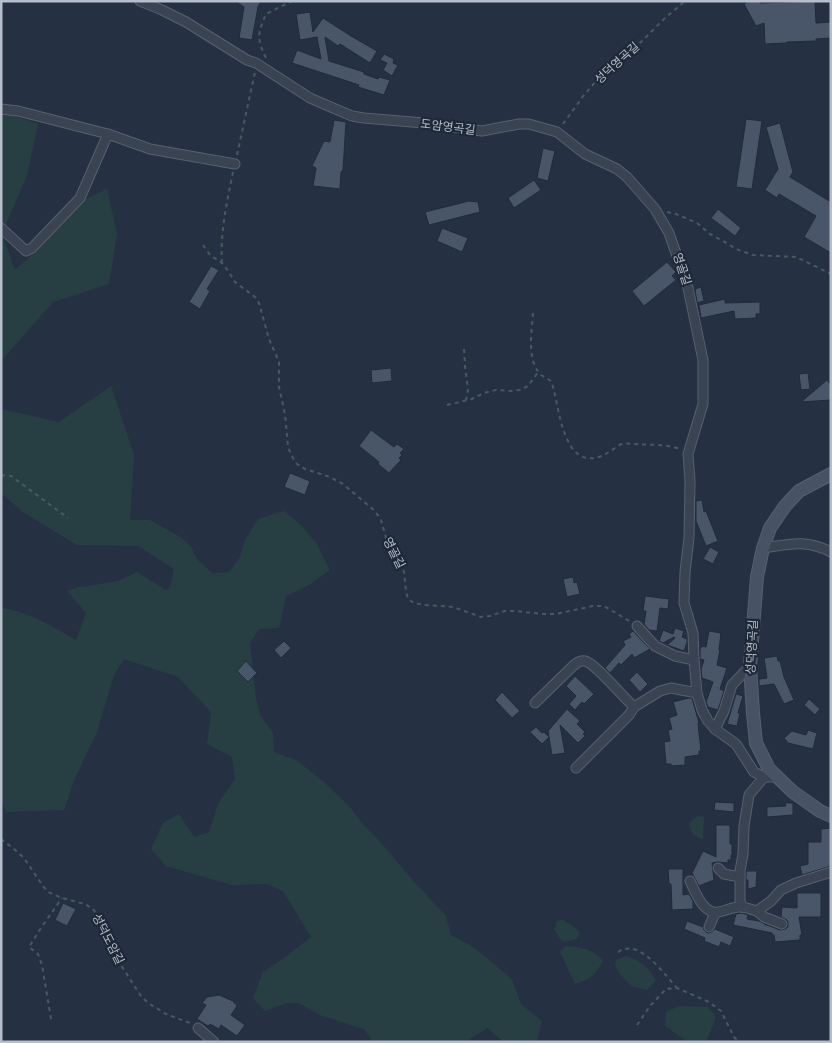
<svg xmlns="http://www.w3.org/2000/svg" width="832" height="1043" viewBox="0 0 832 1043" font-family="'Archivo Narrow','Noto Sans KR',sans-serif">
	<rect width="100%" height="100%" fill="#253142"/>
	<g fill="#273f43">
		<path d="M1,111L38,124L27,175L2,234L15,270L40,248L80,202L107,189L117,234L109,284L53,302L3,359L1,364Z"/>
		<path d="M111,386L134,455L130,520H150L182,538L191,547L197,559L212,573L229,572L239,559L245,540L258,519L284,511L301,525L317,544L330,570L309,585L286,596L279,628L259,629L250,643L256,698L260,715L273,733L274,752L296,760L324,782L350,807L362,823L384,846L408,875L446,916L451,935L475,948L512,979L521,1004L542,1021L537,1042L502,1041L488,1028L468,1040L467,1042H373L364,1029L322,1016L298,1003H287L265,1011L253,998L263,972L284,958L311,937L283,891L267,884L232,885L166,866L151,849L163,823L179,814L194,837L209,832L218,804L235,779L232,757L207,744L211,712L178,677L124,659L114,675L97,732L75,778L64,810L6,812L1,800V608C28,611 53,627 76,640L86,613L67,591L78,587L88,586L118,581L137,572L166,590L170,587L174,569L138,546L77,545L23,512L1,493V409L59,422Z"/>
		<path d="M699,816L704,817L703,839C694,837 691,833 689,824L693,819Z"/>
		<path d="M563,920L573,926L580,932L577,939L564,942L559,938L554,929L557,921Z"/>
		<path d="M565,946C580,947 592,949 603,960C596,975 591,979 575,984L560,952Z"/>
		<path d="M626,956C643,962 646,966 656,980L647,990L631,986L620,974L615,965L616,960Z"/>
		<path d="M679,1006L708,1007L715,1015V1020L706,1042H688L665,1026L666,1012Z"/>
	</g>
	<g fill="#495568" stroke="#202a39">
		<path d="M235,1H261L258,7L252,40L239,38L244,7Z"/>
		<path d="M748,1H760V3L815,1L816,23L831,22V38L816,39V41L787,42V43L765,44L764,23L756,26L744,4Z"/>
		<path d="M310,12L313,32L323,18L351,36L377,51L370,63L340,44L338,46L325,37L329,61L364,72V74L378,79L379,77L390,80L384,95L358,87L359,85L292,63L297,50L321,59L317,37L300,40L296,14Z"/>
		<path d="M384,54L394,59L393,63L398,65L392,76L383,70L387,63L380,60Z"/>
		<path d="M746,119L762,121L752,189L736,187Z"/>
		<path d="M334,120L346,122L343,170L341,172L340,189L313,186L316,168L312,166L324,141L330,142Z"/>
		<path d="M780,123L793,172L790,177L831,202V253L804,237L816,216L779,194L777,198L765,190L778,169L766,127Z"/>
		<path d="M543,148L555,151L548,181L537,178Z"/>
		<path d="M534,180L541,190L514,208L508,198Z"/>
		<path d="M469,201L478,202L480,212L429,225L425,212Z"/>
		<path d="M718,209L741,228L735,236L711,218Z"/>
		<path d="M442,228L468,238L462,252L437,241Z"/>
		<path d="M667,262L676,272L672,276L676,280L644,306L632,291Z"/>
		<path d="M211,266L219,270L207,289L210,291L200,309L189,302Z"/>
		<path d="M701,287L704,301L697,303L695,289Z"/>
		<path d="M725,299V303L760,302V314H756V318L735,319L734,311L701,318L699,305Z"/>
		<path d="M391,368L392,381L372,383L371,370Z"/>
		<path d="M808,373L810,389L801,390L799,374Z"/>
		<path d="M827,380L831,385V400L801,402Z"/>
		<path d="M371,430L394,447L397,444L404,449L400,453L402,455L399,458L401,460L389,473L378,464L379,462L359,446Z"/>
		<path d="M290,473L310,481L305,495L284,487Z"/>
		<path d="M702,500L704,512L706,511L718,541L706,546L696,521V501Z"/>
		<path d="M710,547L719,552L713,564L703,559Z"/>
		<path d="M573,577L574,583L577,582L580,594L567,597L563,579Z"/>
		<path d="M645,596L669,599L668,609L660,608L657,631L649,630L644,624L646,611H643Z"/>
		<path d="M675,628L684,631L682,637L687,639V642L684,651L667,645L675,638L674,637L663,643L659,641L663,630L673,634Z"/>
		<path d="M633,631L650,649L634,658L632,654L621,665L619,663L610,673L605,668L625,645L623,641L631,637L629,634Z"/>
		<path d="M709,631L721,633L719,650H720L717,665L727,668L720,689L724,691L718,710L708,707L706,702L713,682L702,678L701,669L704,660L700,659V649L702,646L706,647Z"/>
		<path d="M284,641L291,648L281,658L274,650Z"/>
		<path d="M777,656L778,661H780L784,677L794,700L784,704L774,684L759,686V679L767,678L764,658Z"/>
		<path d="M246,661L257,673L248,682L237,671Z"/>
		<path d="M637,672L648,684L640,692L629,680Z"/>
		<path d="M575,676L594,694L584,704L582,702L575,710L569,704L576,696L566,686Z"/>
		<path d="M502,692L520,711L512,718L495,700Z"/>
		<path d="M736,694L743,696L738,713H740L737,726L727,724Z"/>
		<path d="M689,698H692L699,723H698L701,751H699V755L685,757V765L671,766V764H666L664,742L670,741L668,730L672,729L669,718L677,715L673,702Z"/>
		<path d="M809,699L820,709L815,715L804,705Z"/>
		<path d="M567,709L580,721L577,724L585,732L583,734L585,736L578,743L560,725L565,753L552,755L549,737L542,744L530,732L536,727L542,733L544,732L549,737L548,731Z"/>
		<path d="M808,730L817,733L813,749L788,743L784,738L792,731L806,735Z"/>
		<path d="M715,802L734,803V812L714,810Z"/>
		<path d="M785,803H793V815L767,817V807L786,806Z"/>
		<path d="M716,825H730V844H732V855H731V860H728V862L730,863L717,862L712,863L714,880L699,886L692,873L703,851L716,857Z"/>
		<path d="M831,828V866L802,875L800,866L808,864V842H821V829Z"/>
		<path d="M668,869H683V895L689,894L693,901V909L672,910L671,884H669Z"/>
		<path d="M746,871H757L756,887L748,889V880H746Z"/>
		<path d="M797,893H821V917H799L802,935H800V940L775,942L774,935H772V933L733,925L736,914L742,913L748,915L747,919L759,921L765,924V925H767L780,930L785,929L788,927V923L787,920L781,917L782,907L797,908Z"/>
		<path d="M63,903L76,909L67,926L55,920Z"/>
		<path d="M687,921L703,927L704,930L707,933L712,932L715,929L734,937L730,946L721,942L719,947L704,941L705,938L684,929Z"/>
		<path d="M219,995L233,1001L237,1006L231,1015L245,1025L237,1036L221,1025L219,1029L210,1024L208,1026L197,1019L206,1005L202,1003L207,997Z"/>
	</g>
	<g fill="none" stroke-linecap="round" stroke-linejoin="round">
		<g stroke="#57616e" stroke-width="11">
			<g id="street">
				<path d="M140,1L162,10L186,22L247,60L256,63L310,98L326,105L352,116L364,118L424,123L482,131L519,124H529L557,132L585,154L617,169L627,177L655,209L669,233L688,288L703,360V404L688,454L690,481L689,538L685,572L684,603L693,633L694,660L697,693L702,710L708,721L715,729L736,744L754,772L764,777H777"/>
				<path d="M1,109L18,111L108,134L150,149L235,164"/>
				<path d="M1,228L26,251L32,248L80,198L108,134"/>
				<path d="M763,548C790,544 806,539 831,552"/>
				<path d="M637,626L655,646L675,656L694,660"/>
				<path d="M535,703L574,665C577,663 580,660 585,661C595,663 624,698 634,707"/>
				<path d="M715,729L724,711L732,685L750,666"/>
				<path d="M576,768L629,715L634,707L660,691L671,688L697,693"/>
				<path d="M718,868L724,874L740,877"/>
				<path d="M690,881C694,889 698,900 704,906C717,920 726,906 741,907C746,907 752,910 757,911L771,901L781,890L796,883L831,872"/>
				<path d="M742,907L740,901V871L743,854L744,826L749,795L764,777"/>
				<path d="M757,911L764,917L782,924"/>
				<path d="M709,927L715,913"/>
				<path d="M198,1028L214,1042"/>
			</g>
		</g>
		<g stroke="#57616e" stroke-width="14">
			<path id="secondary" d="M831,474L799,491L785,506L770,528L763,548L757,577L750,666L753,713L756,743L769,769L793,792L820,811L831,816"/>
		</g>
		<g stroke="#455c5f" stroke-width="2" stroke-dasharray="4 4" stroke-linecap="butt">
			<path d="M266,58C256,38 258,33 266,14L292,1"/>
			<path d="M563,124L584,95L598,79L627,56L664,19L685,1"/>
			<path d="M237,155L255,72"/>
			<path d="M667,212L676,214L697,223L710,234L723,241L736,249L753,255L796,257L831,274"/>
			<path d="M203,245L210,255L222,263L229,272L235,282L255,297L259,303L269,339L279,362V387L285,414L288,446L291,455L297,464L305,469L330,477L343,484L375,511L381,520L388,545L401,562L404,572L406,591L408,599L414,603L424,605L442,606L453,607L481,617L490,616L505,611H516L542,614H556L593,606H604L631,622"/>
			<path d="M222,263C220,232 227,202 233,172"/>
			<path d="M533,313C532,333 526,359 541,375C544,377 548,379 551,381C558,401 558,421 568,441C577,460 592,463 609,452C613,450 618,445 622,444C626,443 630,444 634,444C649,445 666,444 680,449"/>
			<path d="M464,349L465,366L468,390L466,400"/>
			<path d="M447,405L472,399L484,393L496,390L510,391L520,390L528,386L539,371"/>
			<path d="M1,475L11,476L68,518"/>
			<path d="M1,839L14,849L24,858L43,886L48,892L62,898L85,904L93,909L99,918L115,956L141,996L148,1003L166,1014L190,1023"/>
			<path d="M618,952C620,951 622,949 625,949C643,944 666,976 677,988"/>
			<path d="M51,1019L42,965L38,954L29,947L41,928L62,898"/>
			<path d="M637,1025L650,1006L666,989L677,988L709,1002L721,1011L734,1037L739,1042"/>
		</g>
		<use href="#street" stroke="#394351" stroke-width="9"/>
		<use href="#secondary" stroke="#475264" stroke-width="12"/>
	</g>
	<g text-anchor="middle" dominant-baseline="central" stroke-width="4.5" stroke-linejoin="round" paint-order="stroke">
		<g font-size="12" fill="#b6becb" stroke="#1e2837">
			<text transform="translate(617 63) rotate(-42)">성덕영곡길</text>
			<text transform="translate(448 127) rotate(7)">도암영곡길</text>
			<text transform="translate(682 269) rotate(72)">영골길</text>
			<text transform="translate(394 553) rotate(63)">영골길</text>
			<text transform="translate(752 647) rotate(-87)">성덕영곡길</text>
			<text transform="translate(108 939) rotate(63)">성덕도암길</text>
		</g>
	</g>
	<rect width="832" height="1043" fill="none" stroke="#b6becb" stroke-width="5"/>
</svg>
